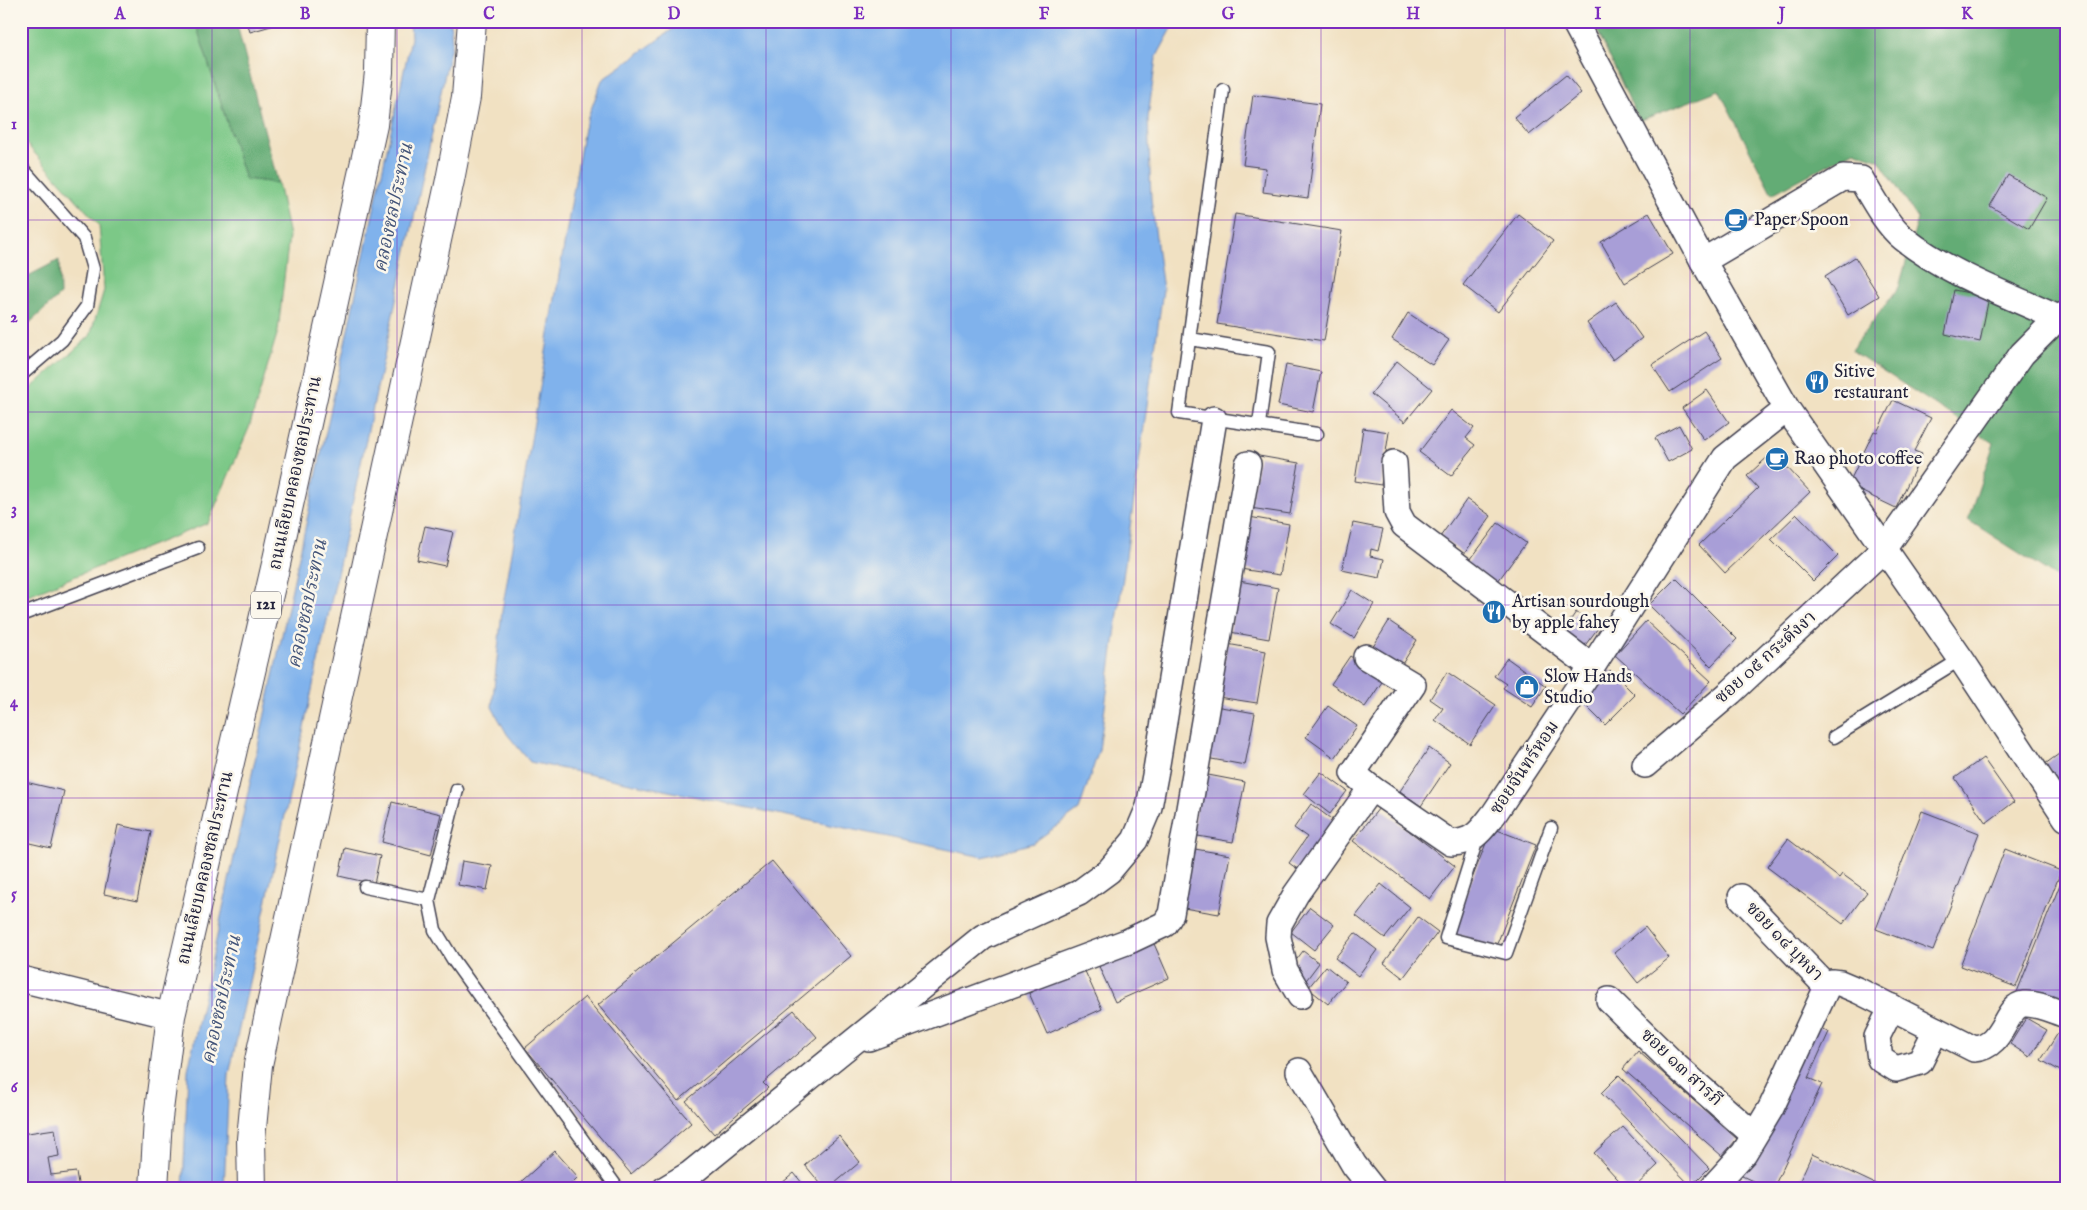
<svg xmlns="http://www.w3.org/2000/svg" width="2087" height="1210" viewBox="0 0 2087 1210" font-family="'IM FELL English','Noto Serif Thai',serif">
	<rect width="100%" height="100%" fill="#fbf7ec"/>
	<filter id="ink" filterUnits="userSpaceOnUse"><feTurbulence type="fractalNoise" baseFrequency=".02" numOctaves="2"/><feDisplacementMap in="SourceGraphic" scale="10" xChannelSelector="R" yChannelSelector="G"/><feConvolveMatrix kernelMatrix="1 2 1 2 8 2 1 2 1" color-interpolation-filters="sRGB"/></filter>
	<filter id="wash" filterUnits="userSpaceOnUse"><feTurbulence type="fractalNoise" baseFrequency=".0096" numOctaves="4" result="noise"/><feDisplacementMap in="SourceGraphic" scale="20" xChannelSelector="R" yChannelSelector="G"/><feGaussianBlur stdDeviation="1.12" result="paint"/><feColorMatrix in="noise" values="0 0 0 0 0 0 0 0 0 0 0 0 0 0 0 0 0 1.4 0 .05"/><feComposite in="paint" operator="in"/></filter>
	<g filter="url(#wash)">
		<rect width="100%" height="100%" fill="#f1e1c2"/>
		<path fill="#7bc887" stroke="#4e7561" d="M21,21H195L245,179L278,183L289,236L278,331L249,428L208,523L21,598V397L90,336L104,290L99,225L21,138Z"/>
		<g fill="#64ac74" stroke="#436758">
			<path d="M195,21H236L278,183L245,179Z"/>
			<path d="M1593,21H2066V583L1968,520L1994,443L1851,350L1899,287L1918,219L1879,160L1854,151L1772,194L1719,90L1639,121Z"/>
			<path d="M59,260L60,295L21,331V276H28Z"/>
		</g>
		<g fill="#80b2ec" stroke="#516a94">
			<path d="M410,21H450L452,41L229,1075L224,1189H183L188,1070L411,38Z"/>
			<path d="M684,21H1176L1156,58L1148,118L1151,199L1163,290L1099,750L1079,810L1033,843L983,857L530,762L507,734L492,707L502,611L584,128L602,80Z"/>
		</g>
		<g id="blocks">
			<g fill="#a89ed7">
				<path d="M247,21H285V22L250,32Z"/>
				<path d="M1387,21H1399L1396,26Z"/>
				<path d="M1566,75L1581,93L1529,135L1514,117Z"/>
				<path d="M1253,95L1320,104L1308,198L1263,192L1266,168L1243,165Z"/>
				<path d="M2008,175L2047,198L2029,229L1990,206Z"/>
				<path d="M1649,213L1673,254L1625,283L1601,242Z"/>
				<path d="M1235,214L1342,231L1324,341L1217,324Z"/>
				<path d="M1518,214L1553,241L1498,312L1463,285Z"/>
				<path d="M1855,257L1879,296L1848,315L1825,276Z"/>
				<path d="M1954,290L1989,297L1980,342L1945,334Z"/>
				<path d="M1616,302L1642,338L1613,360L1587,323Z"/>
				<path d="M1408,313L1449,340L1432,365L1392,339Z"/>
				<path d="M1704,331L1722,358L1670,392L1652,365Z"/>
				<path d="M1397,361L1432,389L1405,422L1371,394Z"/>
				<path d="M1286,365L1321,372L1313,412L1278,405Z"/>
				<path d="M1707,390L1729,422L1704,440L1682,408Z"/>
				<path d="M1893,400L1931,418L1914,451L1922,454L1896,508L1848,485L1874,431L1877,432Z"/>
				<path d="M1451,410L1474,428L1466,438L1475,445L1451,476L1419,452Z"/>
				<path d="M1679,425L1692,449L1668,462L1655,438Z"/>
				<path d="M1363,428L1389,432L1381,485L1355,481Z"/>
				<path d="M1773,452L1810,492L1725,573L1699,545L1758,488L1747,476Z"/>
				<path d="M1259,456L1299,463L1290,514L1250,508Z"/>
				<path d="M1467,499L1491,516L1464,554L1440,537Z"/>
				<path d="M1797,514L1838,556L1813,581L1771,539Z"/>
				<path d="M1249,517L1289,524L1280,575L1240,569Z"/>
				<path d="M1353,523L1383,529L1378,551L1371,549L1370,556L1384,559L1380,578L1342,570Z"/>
				<path d="M1498,523L1526,543L1495,585L1467,564Z"/>
				<path d="M425,526L453,532L445,566L417,560Z"/>
				<path d="M1676,578L1737,639L1711,666L1649,605Z"/>
				<path d="M1239,581L1278,588L1269,639L1230,632Z"/>
				<path d="M1352,590L1374,604L1354,638L1331,624Z"/>
				<path d="M1576,612L1598,628L1580,652L1559,637Z"/>
				<path d="M1389,621L1417,640L1399,669L1371,650Z"/>
				<path d="M1646,621L1711,681L1680,714L1615,655Z"/>
				<path d="M1227,644L1266,651L1257,703L1218,697Z"/>
				<path d="M1350,656L1384,679L1365,707L1331,684Z"/>
				<path d="M1507,658L1546,686L1532,707L1503,688L1506,684L1494,676Z"/>
				<path d="M1610,670L1635,695L1605,725L1581,701Z"/>
				<path d="M1447,672L1496,705L1470,744L1435,720L1443,708L1430,699Z"/>
				<path d="M1215,706L1255,713L1245,765L1206,758Z"/>
				<path d="M1328,706L1357,726L1335,758L1306,737Z"/>
				<path d="M1429,748L1450,763L1421,806L1400,791Z"/>
				<path d="M2066,749V792L2045,764Z"/>
				<path d="M1983,758L2014,802L1986,823L1955,778Z"/>
				<path d="M1321,772L1347,791L1330,814L1304,794Z"/>
				<path d="M1203,774L1245,782L1233,842L1192,835Z"/>
				<path d="M21,781L64,791L51,848L21,841Z"/>
				<path d="M392,802L441,814L431,855L382,842Z"/>
				<path d="M1311,804L1338,824L1303,873L1289,863L1307,837L1294,828Z"/>
				<path d="M1379,808L1455,866L1430,899L1353,841Z"/>
				<path d="M1922,811L1979,833L1933,951L1876,929Z"/>
				<path d="M118,825L151,832L137,901L104,894Z"/>
				<path d="M1492,828L1536,845L1495,949L1451,932Z"/>
				<path d="M1788,839L1839,878L1842,874L1867,892L1843,924L1767,867Z"/>
				<path d="M345,848L380,856L374,884L339,876Z"/>
				<path d="M1189,848L1230,855L1219,914L1178,907Z"/>
				<path d="M2005,849L2061,871L2016,987L1960,966Z"/>
				<path d="M462,861L492,866L487,890L458,885Z"/>
				<path d="M772,861L851,956L678,1101L598,1005Z"/>
				<path d="M2063,877L2066,878V987L2057,1008L2017,992Z"/>
				<path d="M1381,884L1410,907L1385,938L1356,916Z"/>
				<path d="M1310,907L1334,925L1314,950L1291,932Z"/>
				<path d="M1418,917L1438,932L1403,978L1384,963Z"/>
				<path d="M1645,927L1669,958L1638,983L1614,953Z"/>
				<path d="M1355,933L1377,950L1358,976L1335,958Z"/>
				<path d="M1151,937L1169,978L1115,1002L1097,962Z"/>
				<path d="M1303,951L1319,963L1304,983L1288,971Z"/>
				<path d="M1326,966L1346,982L1328,1004L1308,988Z"/>
				<path d="M1084,969L1102,1009L1047,1034L1029,993Z"/>
				<path d="M585,997L691,1123L631,1174L525,1048Z"/>
				<path d="M794,1010L817,1037L763,1083L768,1088L714,1134L686,1101Z"/>
				<path d="M2026,1018L2047,1030L2030,1057L2010,1044Z"/>
				<path d="M1811,1024L1829,1032L1808,1078L1822,1084L1773,1189H1770L1742,1176Z"/>
				<path d="M2058,1033L2066,1038V1066L2062,1072L2041,1060Z"/>
				<path d="M1638,1051L1737,1139L1722,1156L1623,1069Z"/>
				<path d="M1619,1075L1709,1168L1691,1186L1601,1093Z"/>
				<path d="M1623,1127L1658,1165L1633,1189H1627L1594,1153Z"/>
				<path d="M55,1129L59,1156L48,1158L51,1175L76,1172L79,1189H21V1134Z"/>
				<path d="M839,1136L860,1162L828,1189H825L805,1165Z"/>
				<path d="M555,1151L578,1177L566,1189H513Z"/>
				<path d="M1812,1154L1886,1189H1796Z"/>
				<path d="M794,1173L807,1189H775Z"/>
			</g>
		</g>
	</g>
	<g filter="url(#ink)">
		<use href="#blocks" fill-opacity="0" stroke="#413f4f" stroke-width="1"/>
		<g fill="none" stroke-linecap="round" stroke-linejoin="round">
			<g stroke="#413f4f" stroke-width="15">
				<g id="lane">
					<path d="M1223,90L1179,413L1317,434"/>
					<path d="M21,167L84,238L93,269L87,306L62,340L21,375"/>
					<path d="M1190,339L1269,352L1259,424"/>
					<path d="M21,615L198,548"/>
					<path d="M1834,737L1961,659"/>
					<path d="M457,790L429,900L435,930L454,961L618,1189"/>
					<path d="M1478,836L1446,938L1506,953L1551,828"/>
					<path d="M365,887L429,900"/>
				</g>
			</g>
			<g stroke="#413f4f" stroke-width="28">
				<g id="street">
					<path d="M1574,21L1703,261L1787,409L1961,659L2066,818"/>
					<path d="M1703,261L1843,178L1861,179C1871,196 1887,226 1903,238C1948,274 2006,294 2058,318"/>
					<path d="M1394,463L1397,512L1404,525L1592,667"/>
					<path d="M1366,657L1413,685L1353,773L1371,788L1451,843C1475,842 1481,830 1494,814L1592,667L1725,458L1787,409"/>
					<path d="M1645,765L1731,692L1885,548L2022,354L2058,318L2066,314"/>
					<path d="M1741,897L1827,987"/>
					<path d="M21,979L171,1016"/>
					<path d="M1300,996L1285,970L1278,937L1279,924L1296,894L1371,788"/>
					<path d="M1609,1000L1676,1066L1754,1135"/>
					<path d="M1892,1007L1877,1037L1880,1059L1896,1069L1920,1062L1936,1030"/>
					<path d="M869,1038L1129,941L1165,924L1171,914L1248,464"/>
					<path d="M1299,1071L1354,1165L1373,1189"/>
					<path d="M665,1189L690,1174L983,937L1079,893L1109,871L1135,840L1149,807L1156,770L1214,419"/>
					<path d="M1711,1189L1744,1153L1771,1108L1827,987L1832,982L1840,983L1859,991L1974,1049C2005,1047 2004,1006 2024,1004C2038,1003 2053,1011 2066,1015"/>
				</g>
			</g>
			<g stroke="#413f4f" stroke-width="30">
				<g id="primary">
					<path d="M154,1189L158,1118L171,1016L276,564L373,125L379,72L380,21"/>
					<path d="M252,1189L251,1139L258,1065L450,180L466,97L472,21"/>
				</g>
			</g>
			<use href="#lane" stroke="#fff" stroke-width="12"/>
			<use href="#street" stroke="#fff" stroke-width="25"/>
			<use href="#primary" stroke="#fff" stroke-width="28"/>
		</g>
	</g>
	<path fill="none" stroke="#7b2cbf" stroke-width="1" stroke-opacity="0.55" d="M212,21V1189M397,21V1189M582,21V1189M766,21V1189M951,21V1189M1136,21V1189M1321,21V1189M1505,21V1189M1690,21V1189M1875,21V1189M21,220H2066M21,412H2066M21,605H2066M21,798H2066M21,990H2066"/>
	<defs>
		<g id="cafe-disc" transform="scale(1.25)"><circle r="9.5" fill="#1f6fb2" stroke="#fbf7ec"/><path d="M-5.5-4.5H6V0H3Q3 3.5 0 3.5H-2.5Q-5.5 3.5-5.5 0ZM3-3.2v2h1.7v-2ZM-6 4.5H4V6H-6Z" fill="#fff"/></g>
		<g id="restaurant-disc" transform="scale(1.25)"><circle r="9.5" fill="#1f6fb2" stroke="#fbf7ec"/><path d="M-5-6h1v4h1v-4h1v4h1v-4h1v5L-1.5 .5V6h-2V.5L-5-1ZM5-6V6H3V1.5H1.5Q1.5-4 5-6Z" fill="#fff"/></g>
		<g id="shop-disc" transform="scale(1.25)"><circle r="9.5" fill="#1f6fb2" stroke="#fbf7ec"/><path d="M-5-2.5h2.3a2.7 3.5 0 0 1 5.4 0H5L5.5 6h-11ZM-1.5-2.5h3a1.5 2.3 0 0 0-3 0Z" fill="#fff"/></g>
	</defs>
	<g fill-rule="evenodd">
		<use href="#cafe-disc" x="1736" y="220"/>
		<use href="#restaurant-disc" x="1817" y="382"/>
		<use href="#cafe-disc" x="1777" y="459"/>
		<use href="#restaurant-disc" x="1494" y="612"/>
		<use href="#shop-disc" x="1527" y="687"/>
	</g>
	<g text-anchor="middle" dominant-baseline="central" stroke-width="5" stroke-linejoin="round" paint-order="stroke">
		<rect fill="#fbf7ec" stroke="#636270" stroke-width="1" x="251" y="591.5" width="30" height="27" rx="4"/>
		<g font-size="16" font-weight="bold" fill="#22223b">
			<text x="266" y="605">121</text>
		</g>
		<g font-size="18" fill="#22223b" stroke="#fbf7ec" text-anchor="start">
			<text x="1754" y="220">Paper Spoon</text>
			<text x="1834" y="372">Sitive<tspan x="1834" dy="21">restaurant</tspan></text>
			<text x="1794" y="459">Rao photo coffee</text>
			<text x="1512" y="602">Artisan sourdough<tspan x="1512" dy="21">by apple fahey</tspan></text>
			<text x="1544" y="677">Slow Hands<tspan x="1544" dy="21">Studio</tspan></text>
		</g>
		<g font-size="18" fill="#22223b" stroke="#fbf7ec">
			<text transform="translate(296 473) rotate(-78)">ถนนเลียบคลองชลประทาน</text>
			<text transform="translate(1766 658) rotate(-42)">ซอย ๐๕ กระดังงา</text>
			<text transform="translate(1525 768) rotate(-56)">ซอยจันทร์หอม</text>
			<text transform="translate(206 868) rotate(-77)">ถนนเลียบคลองชลประทาน</text>
			<text transform="translate(1784 942) rotate(46)">ซอย ๑๔ บุหงา</text>
			<text transform="translate(1681 1068) rotate(43)">ซอย ๑๓ สารภี</text>
		</g>
		<g font-size="19" font-style="italic" fill="#435479" stroke="#fbf7ec">
			<text transform="translate(394 208) rotate(-78)">คลองชลประทาน</text>
			<text transform="translate(308 604) rotate(-78)">คลองชลประทาน</text>
			<text transform="translate(222 1000) rotate(-78)">คลองชลประทาน</text>
		</g>
	</g>
	<rect width="2087" height="1210" fill="none" stroke="#fbf7ec" stroke-width="55"/>
	<rect x="28" y="28" width="2032" height="1154" fill="none" stroke="#7b2cbf" stroke-width="2"/>
	<g font-size="16" text-anchor="middle" font-weight="bold" fill="#7b2cbf">
		<text x="120" y="19">A</text>
		<text x="305" y="19">B</text>
		<text x="489" y="19">C</text>
		<text x="674" y="19">D</text>
		<text x="859" y="19">E</text>
		<text x="1044" y="19">F</text>
		<text x="1228" y="19">G</text>
		<text x="1413" y="19">H</text>
		<text x="1598" y="19">I</text>
		<text x="1782" y="19">J</text>
		<text x="1967" y="19">K</text>
		<text x="14" y="129">1</text>
		<text x="14" y="322">2</text>
		<text x="14" y="514">3</text>
		<text x="14" y="707">4</text>
		<text x="14" y="899">5</text>
		<text x="14" y="1092">6</text>
	</g>
</svg>
